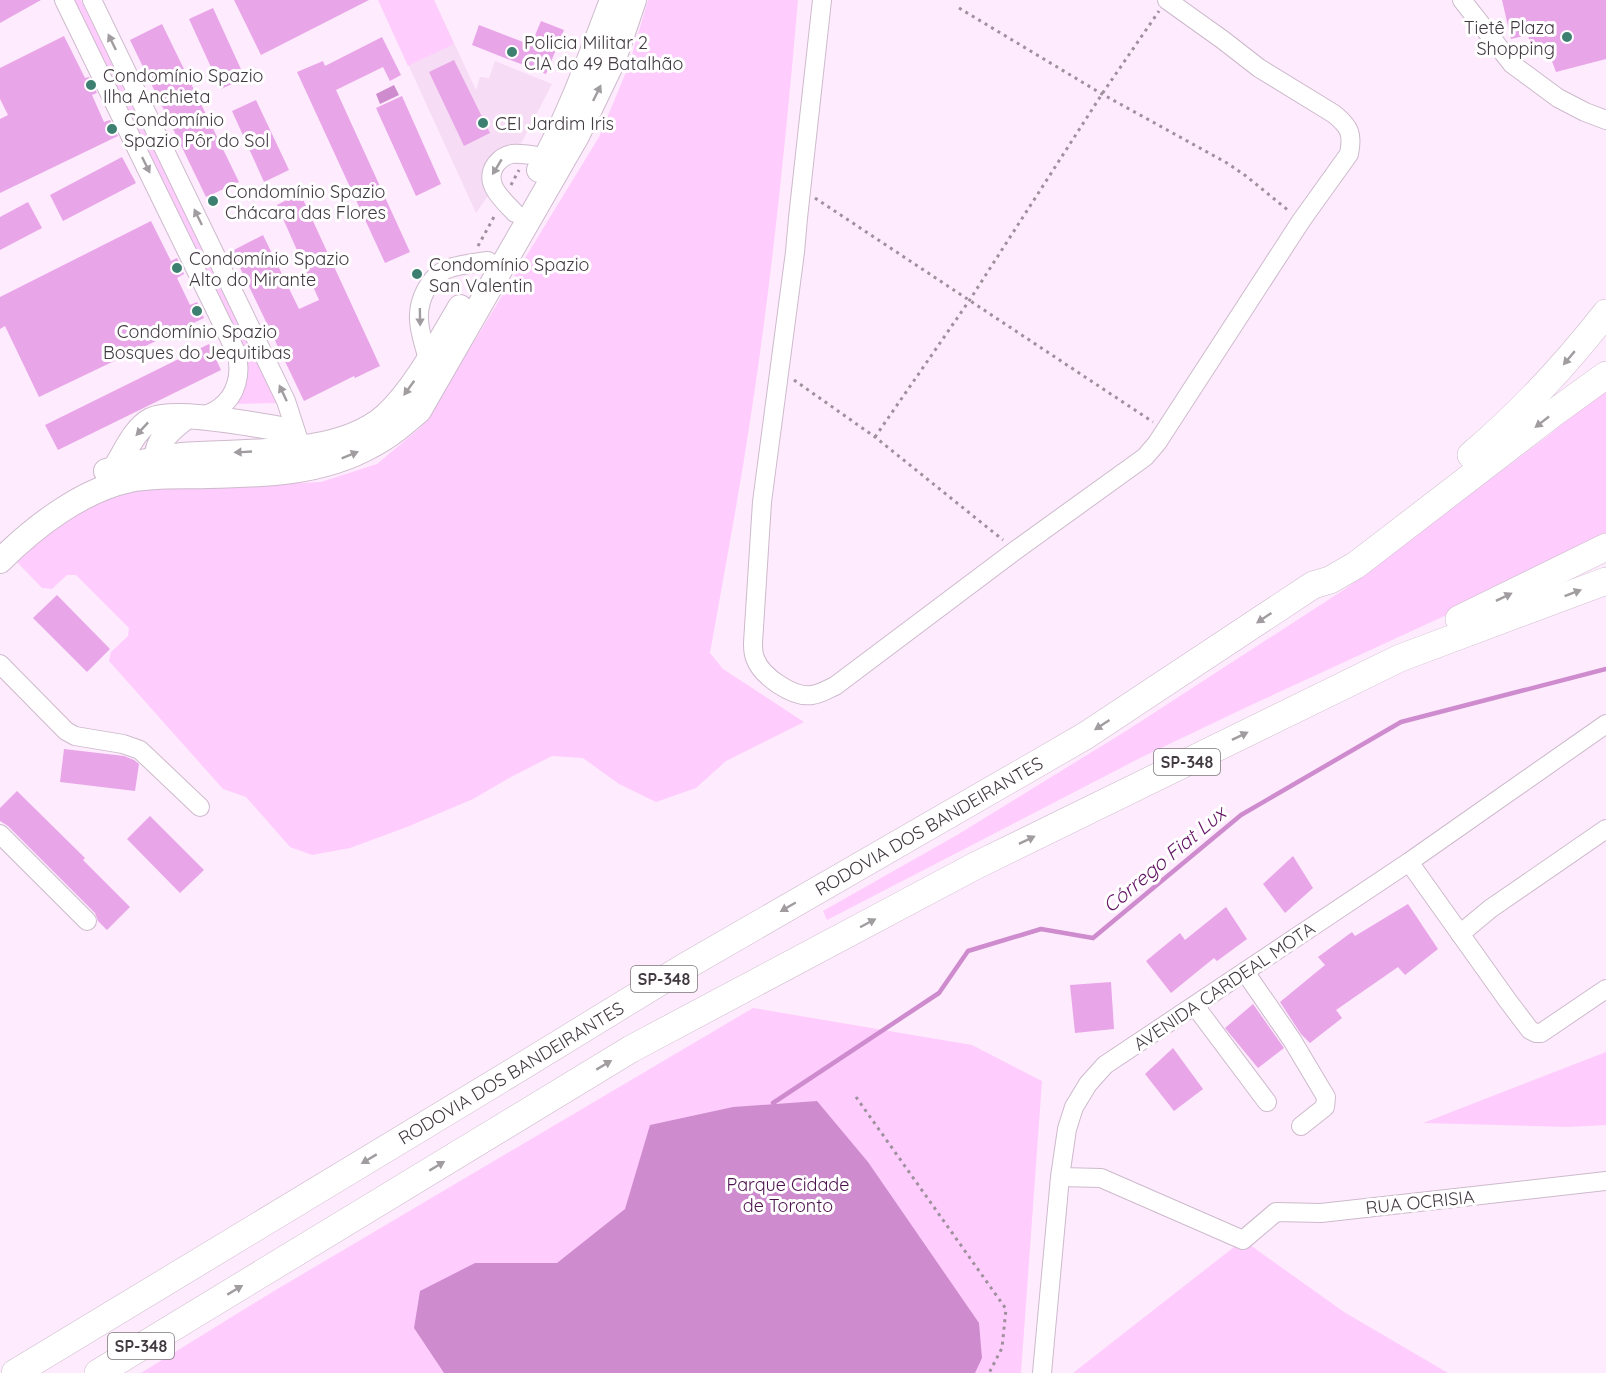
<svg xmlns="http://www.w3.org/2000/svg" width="1606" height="1373" viewBox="0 0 1606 1373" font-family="Quicksand,sans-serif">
	<rect width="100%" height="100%" fill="#ffebfe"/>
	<path fill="#f6ddf5" d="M434,0L476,90L480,77L489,78L495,61L552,84L519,148L485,188L488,196L476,213L381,5Z"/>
	<g fill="#fecdfd">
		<path d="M67,0H81L280,403L231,404L243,389Z"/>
		<path d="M378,0H434L454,44L408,66Z"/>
		<path d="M648,0H798C786,139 772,277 751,415C739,495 724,574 710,653L723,669L804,722L726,761L696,788L656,802L619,784L583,758L552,756L511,777L473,799L407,827L350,848L312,855L290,847L246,797L223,789L109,661L111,652L128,636L129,628L76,575H67L52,589L42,588L14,559L70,508L145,486L212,487L321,482L377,464L421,427L464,358L599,137L629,65Z"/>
		<path d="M1606,384V536L1440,618L1249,706L1142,757L827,920L823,911L957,835L1126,731L1345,589L1553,432L1576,407Z"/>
		<path d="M753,1008L972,1045L1042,1081L1021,1373H141L274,1291Z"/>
		<path d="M1606,1052V1125L1568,1127L1423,1123Z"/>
		<path d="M1243,1240L1344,1312L1448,1373H1073Z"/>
	</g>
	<g fill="#ce8cce">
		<path d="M394,85L399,95L380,104L376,94Z"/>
		<path d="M817,1101L868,1162L979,1323L982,1358L975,1373H444L414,1328L420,1291L475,1263H557L625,1209L650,1125L733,1107Z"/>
	</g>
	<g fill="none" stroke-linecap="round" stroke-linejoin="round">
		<path stroke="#ce8cce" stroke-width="4.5" d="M773,1103L939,993L968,951L1041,929L1093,938L1241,815L1401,722L1606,669"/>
	</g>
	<g fill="#e8a5e8">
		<path d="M0,0H41L0,23Z"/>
		<path d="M234,0H369L261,55Z"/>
		<path d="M1502,0H1606V59L1556,72L1549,53L1534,57L1528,35L1511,39Z"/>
		<path d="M213,8L245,78L221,89L189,19Z"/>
		<path d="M541,21L564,30L546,74L472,45L479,25L531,45Z"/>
		<path d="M162,24L239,182L206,197L130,40Z"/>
		<path d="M64,36L85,78L89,77L97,93L92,95L104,122L110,120L118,136L0,193V119L8,115L0,99V68Z"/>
		<path d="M382,37L401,75L390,81L383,67L336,90L410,252L385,263L297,72L323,61L325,66Z"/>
		<path d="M454,60L490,133L464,146L429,72Z"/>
		<path d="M402,96L441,184L416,196L376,108Z"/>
		<path d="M256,100L289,170L264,182L232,111Z"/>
		<path d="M122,157L136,183L63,221L50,195Z"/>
		<path d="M300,193L380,366L355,378L354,376L304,401L232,251L263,235L299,309L319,300L277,205Z"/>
		<path d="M28,202L42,228L0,250V217Z"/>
		<path d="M151,221L171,261L177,258L184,274L177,278L190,305L197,302L204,318L39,397L5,326L0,329V297Z"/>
		<path d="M209,344L221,370L58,450L45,425Z"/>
		<path d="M57,595L110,649L87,672L33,618Z"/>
		<path d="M64,749L124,756L134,760L139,764L135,791L60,782Z"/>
		<path d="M17,791L85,858L83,860L130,907L107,930L98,921L95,913L8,826L0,821V808Z"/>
		<path d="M150,816L204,870L180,893L127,839Z"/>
		<path d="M1293,856L1313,888L1285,913L1263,884Z"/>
		<path d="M1408,904L1438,949L1405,975L1398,967L1336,1010L1342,1018L1310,1043L1301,1034L1280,1002L1325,965L1318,957L1352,932L1355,936Z"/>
		<path d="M1226,907L1247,939L1217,961L1214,958L1171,993L1146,961L1180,933L1185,940Z"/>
		<path d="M1111,982L1114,1029L1075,1033L1070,985Z"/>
		<path d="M1253,1004L1284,1048L1258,1068L1225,1028Z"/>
		<path d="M1173,1048L1203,1089L1174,1111L1145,1074Z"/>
	</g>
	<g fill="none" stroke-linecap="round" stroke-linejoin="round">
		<g stroke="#cdbacc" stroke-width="20">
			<g id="minor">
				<path d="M64,0L236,352C242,372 237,396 219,408C214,412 207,414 201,417"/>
				<path d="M92,0L286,401L300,444"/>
				<path d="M822,0L798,218L795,252L762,502L753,643C753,648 753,653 755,658C761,676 793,698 812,695C820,694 828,689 835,686L1016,550L1145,457L1157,443L1301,221L1349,154C1353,134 1350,127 1334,114L1259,68L1223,40L1167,0"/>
				<path d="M1462,0L1512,64L1558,98L1585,112L1606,120"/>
				<path d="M515,213C503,200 482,183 496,164C500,159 506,155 512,154C523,153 535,156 546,157"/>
				<path d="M428,360C425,347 419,332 419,319C418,300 429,277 447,269C460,264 475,263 488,261"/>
				<path d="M0,664L66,731L75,736L123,744L140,750L200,807"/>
				<path d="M0,834L87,921"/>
				<path d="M1409,862L1508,1001L1530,1030L1536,1033H1541L1606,989"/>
				<path d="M1460,934L1490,909L1606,829"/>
				<path d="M1245,972L1292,1040L1326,1097L1325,1107L1301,1126"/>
				<path d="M1195,1006L1267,1102"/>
				<path d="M1060,1177L1101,1178L1243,1240L1276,1212L1321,1213L1606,1181"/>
				<path d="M1042,1373L1060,1177L1067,1129L1074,1107L1088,1084L1105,1065L1409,862L1606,724"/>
			</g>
		</g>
		<g stroke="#cdbacc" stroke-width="26">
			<g id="major">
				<path d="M539,170C569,116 590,58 612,0"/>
				<path d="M115,468C125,453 134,429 151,420C174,409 249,424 276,428L288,432L302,448"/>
				<path d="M106,471C132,464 156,458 182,455C243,450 337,458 385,416C414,390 440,341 460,307"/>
				<path d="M156,472C154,443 164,434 186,417"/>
				<path d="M0,561C34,527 82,490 130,480C155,475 182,477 207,476C263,475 321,474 371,446C389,437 404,424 419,411L577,136L614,59L634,0"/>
			</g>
		</g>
		<g stroke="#cdbacc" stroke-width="28">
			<g id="highway">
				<path d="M1471,455C1521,413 1566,364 1606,313"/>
				<path d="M1459,619L1606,547"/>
				<path d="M15,1373L516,1070L681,969L1085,736L1313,585L1330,580L1356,565L1555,412L1606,375"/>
				<path d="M98,1373L631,1049L975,866L1400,658L1606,581"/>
			</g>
		</g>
		<g stroke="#9e909d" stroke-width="3" stroke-dasharray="3 4.5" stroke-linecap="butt">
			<path d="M959,8L1102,94L1227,163L1246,176L1289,211"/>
			<path d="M511,185L519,170"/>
			<path d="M815,198L1153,422"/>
			<path d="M478,246L495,215"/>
			<path d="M794,380L875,437L1003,540"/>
			<path d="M875,437L969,301L1102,94L1159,11"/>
			<path d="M856,1097L1006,1309L1002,1348L989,1373"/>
		</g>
		<use href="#minor" stroke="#fff" stroke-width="18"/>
		<use href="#major" stroke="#fff" stroke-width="24"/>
		<use href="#highway" stroke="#fff" stroke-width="27"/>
	</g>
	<defs><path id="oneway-solid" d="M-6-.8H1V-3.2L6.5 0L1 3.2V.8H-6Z" transform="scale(1.5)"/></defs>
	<g fill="#a09ca0">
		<use href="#oneway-solid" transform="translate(112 42) rotate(-116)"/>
		<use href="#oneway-solid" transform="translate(597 93) rotate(-64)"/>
		<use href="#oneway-solid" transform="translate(146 165) rotate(64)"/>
		<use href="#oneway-solid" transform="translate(497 167) rotate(121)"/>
		<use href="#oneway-solid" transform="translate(198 217) rotate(-116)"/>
		<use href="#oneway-solid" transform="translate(420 317) rotate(89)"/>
		<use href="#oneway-solid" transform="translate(1569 358) rotate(130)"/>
		<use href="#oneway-solid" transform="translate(409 388) rotate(126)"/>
		<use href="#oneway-solid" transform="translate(283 393) rotate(-115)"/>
		<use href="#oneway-solid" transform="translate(1542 422) rotate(142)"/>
		<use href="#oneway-solid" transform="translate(142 429) rotate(133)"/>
		<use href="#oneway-solid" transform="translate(243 452) rotate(177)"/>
		<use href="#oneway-solid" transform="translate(350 455) rotate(-22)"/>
		<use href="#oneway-solid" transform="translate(1573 593) rotate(-21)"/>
		<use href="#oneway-solid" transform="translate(1504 597) rotate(-26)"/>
		<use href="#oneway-solid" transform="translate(1264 618) rotate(146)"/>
		<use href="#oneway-solid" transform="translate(1102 725) rotate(147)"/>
		<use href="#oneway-solid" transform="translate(1240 736) rotate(-26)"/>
		<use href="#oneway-solid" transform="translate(1027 840) rotate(-26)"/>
		<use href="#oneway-solid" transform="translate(788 907) rotate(150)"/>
		<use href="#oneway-solid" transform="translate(868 923) rotate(-28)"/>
		<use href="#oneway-solid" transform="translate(604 1065) rotate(-31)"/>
		<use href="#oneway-solid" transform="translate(369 1159) rotate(149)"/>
		<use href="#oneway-solid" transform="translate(437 1166) rotate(-31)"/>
		<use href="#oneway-solid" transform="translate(235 1290) rotate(-31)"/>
	</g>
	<g fill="#3d7f70" stroke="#fff" stroke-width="2">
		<circle cx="1567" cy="37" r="6"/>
		<circle cx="512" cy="52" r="6"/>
		<circle cx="91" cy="85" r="6"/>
		<circle cx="483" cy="123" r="6"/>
		<circle cx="112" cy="129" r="6"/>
		<circle cx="213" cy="201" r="6"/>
		<circle cx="177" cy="268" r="6"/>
		<circle cx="417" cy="274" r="6"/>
		<circle cx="197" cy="311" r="6"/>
	</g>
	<g text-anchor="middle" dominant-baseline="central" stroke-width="6" stroke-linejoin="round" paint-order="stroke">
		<g fill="#fff" stroke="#7b757a" stroke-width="1.5">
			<rect x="1154" y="749" width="66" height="26" rx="4.5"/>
			<rect x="631" y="966" width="66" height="26" rx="4.5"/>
			<rect x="108" y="1333" width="66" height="26" rx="4.5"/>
		</g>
		<g font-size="16" font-weight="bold" fill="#423a41">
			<text x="1187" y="762">SP-348</text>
			<text x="664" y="979">SP-348</text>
			<text x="141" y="1346">SP-348</text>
		</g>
		<g font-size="18" fill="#423a41" stroke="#fff" text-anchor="start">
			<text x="1555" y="27" text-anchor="end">Tietê Plaza<tspan x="1555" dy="21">Shopping</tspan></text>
			<text x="524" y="42">Policia Militar 2<tspan x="524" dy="21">CIA do 49 Batalhão</tspan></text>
			<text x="103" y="75">Condomínio Spazio<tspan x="103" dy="21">Ilha Anchieta</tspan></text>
			<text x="124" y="119">Condomínio<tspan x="124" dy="21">Spazio Pôr do Sol</tspan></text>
			<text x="495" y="123">CEI Jardim Iris</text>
			<text x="225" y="191">Condomínio Spazio<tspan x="225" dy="21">Chácara das Flores</tspan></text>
			<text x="189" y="258">Condomínio Spazio<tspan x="189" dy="21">Alto do Mirante</tspan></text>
			<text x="429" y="264">Condomínio Spazio<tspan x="429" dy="21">San Valentin</tspan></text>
			<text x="197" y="331" text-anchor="middle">Condomínio Spazio<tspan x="197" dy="21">Bosques do Jequitibas</tspan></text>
		</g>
		<g font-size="18" fill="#423a41" stroke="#fff">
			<text transform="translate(929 826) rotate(-30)">RODOVIA DOS BANDEIRANTES</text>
			<text transform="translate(1224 986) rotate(-34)">AVENIDA CARDEAL MOTA</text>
			<text transform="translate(511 1073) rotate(-31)">RODOVIA DOS BANDEIRANTES</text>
			<text transform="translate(1420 1202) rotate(-6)">RUA OCRISIA</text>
		</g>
		<g font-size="18" fill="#4c114d" stroke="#fff">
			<text x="788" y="1184">Parque Cidade<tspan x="788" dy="21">de Toronto</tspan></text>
		</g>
		<g font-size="20" font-style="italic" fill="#631465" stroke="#fff">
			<text transform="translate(1164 859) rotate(-40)">Córrego Fiat Lux</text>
		</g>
	</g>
</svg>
